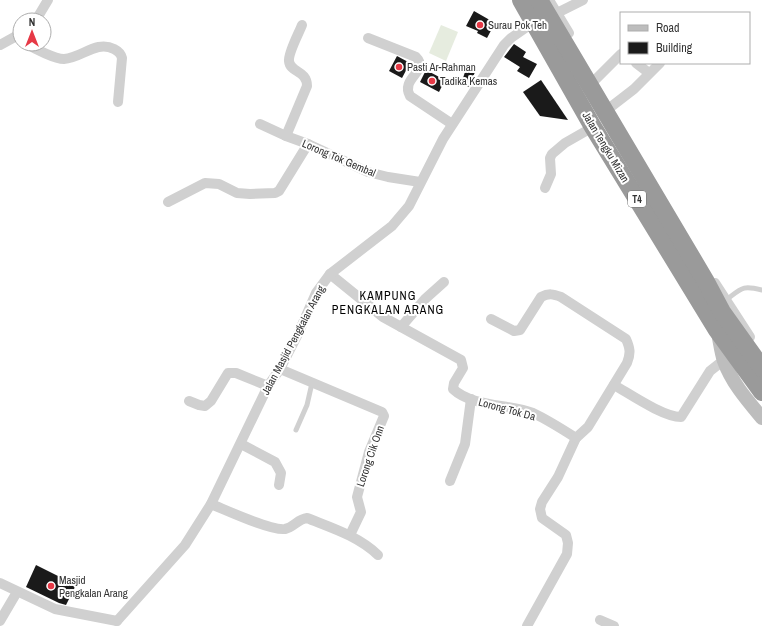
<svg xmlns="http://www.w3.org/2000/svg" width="762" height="626" viewBox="0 0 762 626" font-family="'Archivo Narrow',sans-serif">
	<rect width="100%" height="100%" fill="#fff"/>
	<path fill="#e6ecdf" d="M441,25L458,32L446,61L429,53Z"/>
	<g fill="#1a1a1a">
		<path d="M474,11L495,23L487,38L477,33L478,31L466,26Z"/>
		<path d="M514,44L526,52L523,57L537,64L529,78L517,71L520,67L504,57Z"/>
		<path d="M397,56L410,63L402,78L389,71Z"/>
		<path d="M466,69L475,72L469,87L461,84Z"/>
		<path d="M426,70L445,80L439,92L420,82Z"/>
		<path d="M541,80L568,120L540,116L523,92Z"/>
		<path d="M36,565L76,585L66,605L59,603L26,587Z"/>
	</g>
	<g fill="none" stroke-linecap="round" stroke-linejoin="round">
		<g stroke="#d0d0d0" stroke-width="5">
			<path d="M726,300C742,288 742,285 762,290"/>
			<path d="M296,430L307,405L312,383"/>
		</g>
		<g stroke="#d0d0d0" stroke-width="10">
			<path d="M549,0L569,33"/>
			<path d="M557,13L583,0"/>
			<path d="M36,20L48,0"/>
			<path d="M368,38L416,57C430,71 400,78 410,96L452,124"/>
			<path d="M27,44C35,49 55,59 64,59C82,58 96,40 114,49C118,51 121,54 122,58L118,102"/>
			<path d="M0,45L20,34"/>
			<path d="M636,63L649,73"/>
			<path d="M596,79L621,54"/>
			<path d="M612,106L634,89L660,63"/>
			<path d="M260,124L286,136L308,144L368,172L388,177L420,182"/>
			<path d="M286,136L307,86C307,70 290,73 289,61C288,53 299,33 302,25"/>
			<path d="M545,188L551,174L550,158L552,154L565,143L593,127"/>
			<path d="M168,202L205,183L219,184L237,193L250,194L275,193L279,191L308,144"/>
			<path d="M330,274L383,317L461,360L463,368L454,383L453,389C472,407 509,404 533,413C548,420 562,429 576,438L558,477L542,502L540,509L542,518L566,535L568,543L567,554L527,626"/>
			<path d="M715,283L750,337"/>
			<path d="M491,319L514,331L520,330L541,297C549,293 553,294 561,297L626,339C630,348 631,353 627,363L588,427L576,438"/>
			<path d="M401,327L425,299L444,282"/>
			<path d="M280,369L382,412L384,416L369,452L357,497L361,512L350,535"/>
			<path d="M614,385C630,394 663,417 681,417L710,371L729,356"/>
			<path d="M189,401L199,405L205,406L211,401L228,373H236L268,386"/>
			<path d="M241,444L275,462L281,473L279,485"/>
			<path d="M450,481L465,444L471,399"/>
			<path d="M211,504C226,510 271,531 285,529C294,527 298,519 307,518C332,528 358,536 378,555"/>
			<path d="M0,583L55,609L117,621"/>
			<path d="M600,620L614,626"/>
			<path d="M0,621L17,592"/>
			<path d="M117,621L185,545L211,504L268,386L280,369L299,332L316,293L330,274L392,226L409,206L443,139L504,45L511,38L534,22"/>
		</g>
		<path stroke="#bdbdbd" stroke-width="14" d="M718,333C720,342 721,352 724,361C732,383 747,400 762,418"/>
		<g stroke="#9a9a9a" stroke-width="18">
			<path d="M521,0L593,127L717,330L762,392"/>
			<path d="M539,0L705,280L722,312L762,368"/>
		</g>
	</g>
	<g fill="#e63946" stroke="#fff" stroke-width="1.5">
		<circle cx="480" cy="25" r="4"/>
		<circle cx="399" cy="67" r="4"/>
		<circle cx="432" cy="81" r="4"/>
		<circle cx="51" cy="586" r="4"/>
	</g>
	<g text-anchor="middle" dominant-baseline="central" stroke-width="4" stroke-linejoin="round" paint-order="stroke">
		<rect fill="#fff" stroke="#707070" stroke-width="1" x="628" y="191" width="18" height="16" rx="3"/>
		<g font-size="10" font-weight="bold" fill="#333">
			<text x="637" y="199">T4</text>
		</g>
		<g font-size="11" fill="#333" stroke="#fff" text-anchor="start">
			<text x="488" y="25">Surau Pok Teh</text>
			<text x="407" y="67">Pasti Ar-Rahman</text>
			<text x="440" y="81">Tadika Kemas</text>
			<text x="59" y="580">Masjid<tspan x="59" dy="13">Pengkalan Arang</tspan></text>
		</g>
		<g font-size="11" fill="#333" stroke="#fff">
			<text transform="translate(606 147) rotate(59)">Jalan Tengku Mizan</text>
			<text transform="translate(339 158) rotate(23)">Lorong Tok Gembal</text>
			<text transform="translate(293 340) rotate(-62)">Jalan Masjid Pengkalan Arang</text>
			<text transform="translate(507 409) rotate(15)">Lorong Tok Da</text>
			<text transform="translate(370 456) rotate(-71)">Lorong Cik Onn</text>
		</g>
		<g font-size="12" letter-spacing="1" fill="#000" stroke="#fff">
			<text x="388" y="296">KAMPUNG<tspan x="388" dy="14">PENGKALAN ARANG</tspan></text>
		</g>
	</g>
	<rect x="620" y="12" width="130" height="52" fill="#ffffff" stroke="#adadad"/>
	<rect x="628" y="25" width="20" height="6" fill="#bdbdbd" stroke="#adadad"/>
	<text x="656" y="32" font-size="12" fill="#333333">Road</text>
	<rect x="628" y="42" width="20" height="12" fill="#1a1a1a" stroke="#adadad"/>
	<text x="656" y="52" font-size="12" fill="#333333">Building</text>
	<g transform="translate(32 32)"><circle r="19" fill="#ffffff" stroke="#adadad"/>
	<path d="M0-3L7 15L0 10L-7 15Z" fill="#e63946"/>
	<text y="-6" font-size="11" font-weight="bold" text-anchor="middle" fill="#333333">N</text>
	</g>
</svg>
